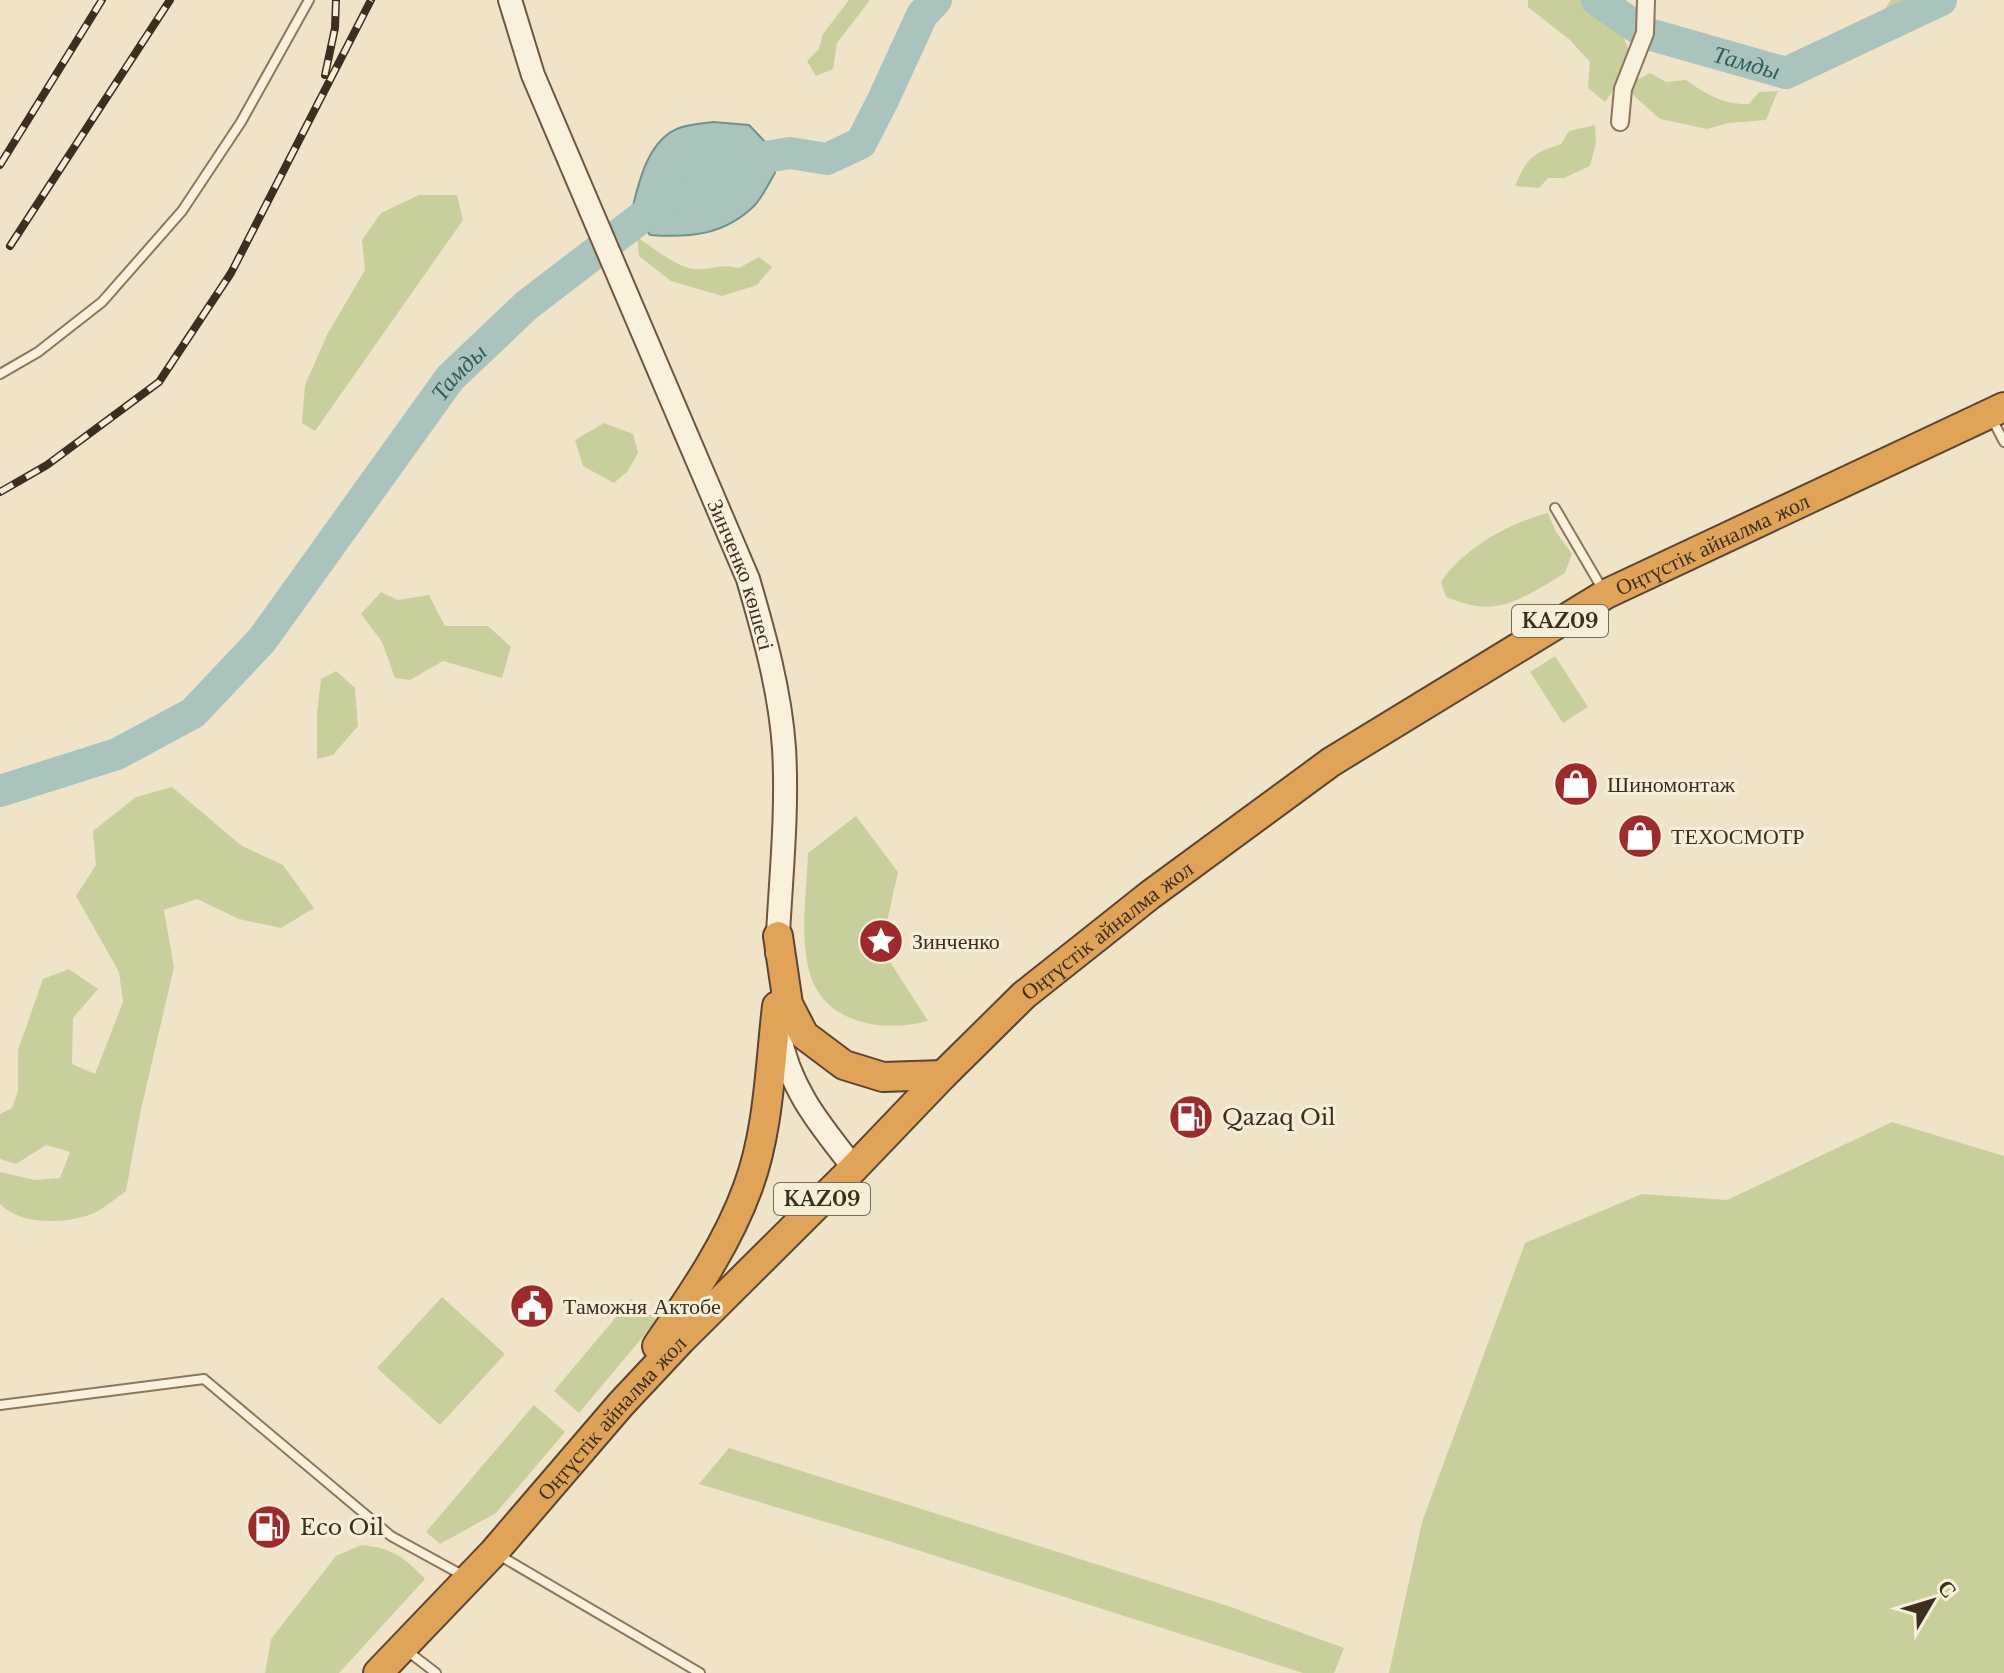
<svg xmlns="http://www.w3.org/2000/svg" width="2004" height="1673" viewBox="0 0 2004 1673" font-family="'Libre Baskerville',serif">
	<rect width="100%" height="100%" fill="#f0e4c8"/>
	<g fill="#c9cf9b">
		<path d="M849,0H870L837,43L833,69L816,76L807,61L819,49L823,34Z"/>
		<path d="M1528,0H1583L1622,33L1630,53L1616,86L1605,102L1588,88L1590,62L1570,40L1528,7Z"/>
		<path d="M1891,0H1930L1893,15L1882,13Z"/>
		<path d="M1650,73L1666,82L1686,80C1706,94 1724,105 1749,104L1759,92L1778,91L1766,120L1729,123L1707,129L1660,119L1632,94L1631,83Z"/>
		<path d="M1595,125L1596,143L1590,166L1564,178H1548L1539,188L1515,186C1526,159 1533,153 1561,144L1569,131Z"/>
		<path d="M419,195H457L463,220L315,431L302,423L305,385L327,335L365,270L362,240L381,213Z"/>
		<path d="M637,237C654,248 674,266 694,269C711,271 718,263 739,268L759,257L772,267L757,285L722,296L671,281L639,256Z"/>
		<path d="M604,423L633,434L638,453L627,472L614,483L583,466L575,440Z"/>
		<path d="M1548,513L1556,532L1572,554L1565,573C1540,588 1508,611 1477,606C1466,605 1456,600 1446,597L1441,582C1464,548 1509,523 1548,513Z"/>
		<path d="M381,592L398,600L429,595L445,626H488L511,647L502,678L443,661L410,680L395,678L382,642L361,614Z"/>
		<path d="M1555,656L1588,707L1563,723L1530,672Z"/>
		<path d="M336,671L355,688L358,726L333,755L317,759V713L321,679Z"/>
		<path d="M172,787L242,846L283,865L314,908L281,928L239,919L197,899L164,910L174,967L140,1114L126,1191C115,1199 101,1211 89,1215C62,1224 20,1225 0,1204V1172L35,1180L60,1178L70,1152L46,1145L16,1164L0,1159V1114L12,1108L18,1091V1050L43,979L69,969L98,989L73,1018L72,1064L95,1074L123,1002L119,972L76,896L96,865L93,831L136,797Z"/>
		<path d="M856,816L898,872L886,926L894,933L896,944L887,957L928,1021C879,1034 819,1022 808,966C800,930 807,889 808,853Z"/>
		<path d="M1892,1122L2004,1156V1673H1389L1422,1522L1525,1243L1642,1194L1727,1200Z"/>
		<path d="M442,1297L505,1354L440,1425L377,1368Z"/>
		<path d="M631,1299L657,1320L579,1413L554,1391Z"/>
		<path d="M534,1405L565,1432L496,1513L440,1544L426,1532Z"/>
		<path d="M729,1448L1228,1606L1344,1648L1334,1673H1303L889,1541L699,1484Z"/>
		<path d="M361,1545C392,1548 403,1556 425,1579L339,1673H265L271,1639L336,1556Z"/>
	</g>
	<path fill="#a9c4bc" stroke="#6f938a" stroke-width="2" d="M713,122L749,125L768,145L775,173C769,183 763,196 755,205C725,235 690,238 650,235L632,210C639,180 649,137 682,127C692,124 703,123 713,122Z"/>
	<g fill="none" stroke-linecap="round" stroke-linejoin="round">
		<g stroke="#a9c4bc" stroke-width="32">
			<path id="s1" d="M1597,0L1645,33L1786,73L1941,0"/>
			<path d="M729,163L790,153L827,159L861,143L883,100L922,15L936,0"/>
			<path id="s2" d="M0,791L117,754L193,713L262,640L450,378L527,305L672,194"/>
		</g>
		<g stroke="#8d765c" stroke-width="12">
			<g id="lane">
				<path d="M0,374L38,352L102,302L182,211L241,122L309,0"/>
				<path d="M1991,417L2004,442"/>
				<path d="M1555,508L1603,590"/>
				<path d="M0,1405L204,1379L391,1536L464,1576"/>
				<path d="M497,1554L700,1673"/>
				<path d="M406,1650L436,1673"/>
			</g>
		</g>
		<g stroke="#8d765c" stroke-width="20">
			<path id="street" d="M1620,122L1623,89L1645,33L1646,0"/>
		</g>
		<g stroke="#6f573f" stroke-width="26">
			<g id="secondary">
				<path id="s3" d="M510,0L533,75L748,579C764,634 780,690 784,748C788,816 780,885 777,953"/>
				<path d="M779,1031C788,1087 820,1125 854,1168"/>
			</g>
		</g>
		<g stroke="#5b4430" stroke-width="32">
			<g id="highway">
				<path d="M778,936L788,1004L804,1035L844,1065L883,1077L943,1075"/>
				<path d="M657,1346C692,1295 727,1245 748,1187C769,1130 770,1066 777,1006"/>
				<path id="s4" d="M378,1673L494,1552L621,1404L681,1340L854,1168L943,1075L1024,995L1150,895L1331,762L1606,594L2004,407"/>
			</g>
		</g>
		<use href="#lane" stroke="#faf1dc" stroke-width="8"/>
		<use href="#street" stroke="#faf1dc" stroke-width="16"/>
		<use href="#secondary" stroke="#faf1dc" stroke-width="22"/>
		<use href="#highway" stroke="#e0a458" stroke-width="28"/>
		<g stroke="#3d2e20" stroke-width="8">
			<g id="rail">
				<path d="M325,75L335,28L336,0"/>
				<path d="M0,165L102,0"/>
				<path d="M10,246L170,0"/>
				<path d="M0,492L47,465L159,382L231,273L371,0"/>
			</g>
		</g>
		<use href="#rail" stroke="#f7eed8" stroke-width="5" stroke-dasharray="15" stroke-linecap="butt"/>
	</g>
	<defs>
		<g id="shop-disc" transform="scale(2.3)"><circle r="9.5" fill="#9e2a2b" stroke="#f7eed8"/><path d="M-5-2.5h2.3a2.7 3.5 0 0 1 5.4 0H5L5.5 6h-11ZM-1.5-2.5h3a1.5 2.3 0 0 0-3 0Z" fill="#fff"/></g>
		<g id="sight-disc" transform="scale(2.3)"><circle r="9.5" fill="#9e2a2b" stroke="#f7eed8"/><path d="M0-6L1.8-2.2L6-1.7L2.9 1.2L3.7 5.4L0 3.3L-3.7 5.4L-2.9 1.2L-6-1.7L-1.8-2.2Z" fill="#fff"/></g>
		<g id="fuel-disc" transform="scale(2.3)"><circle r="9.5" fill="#9e2a2b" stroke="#f7eed8"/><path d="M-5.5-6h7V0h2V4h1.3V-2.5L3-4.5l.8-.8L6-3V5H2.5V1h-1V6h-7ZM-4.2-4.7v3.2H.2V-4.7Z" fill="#fff"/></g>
		<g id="civic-disc" transform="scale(2.3)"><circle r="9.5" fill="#9e2a2b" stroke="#f7eed8"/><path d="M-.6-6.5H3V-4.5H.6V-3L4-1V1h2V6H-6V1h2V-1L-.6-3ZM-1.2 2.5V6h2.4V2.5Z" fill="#fff"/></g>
	</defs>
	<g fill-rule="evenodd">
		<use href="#shop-disc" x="1576" y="784"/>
		<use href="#shop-disc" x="1640" y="836"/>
		<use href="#sight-disc" x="881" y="941"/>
		<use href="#fuel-disc" x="1191" y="1117"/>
		<use href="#civic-disc" x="532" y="1306"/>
		<use href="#fuel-disc" x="269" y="1527"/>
	</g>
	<g text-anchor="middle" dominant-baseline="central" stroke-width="6" stroke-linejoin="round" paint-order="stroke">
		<g fill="#f7eed8" stroke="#756857" stroke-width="2">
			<rect x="1512" y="605" width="96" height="32" rx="6"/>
			<rect x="774" y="1183" width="96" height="32" rx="6"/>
		</g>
		<g font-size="20" font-weight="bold" fill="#3d2e20">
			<text x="1560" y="621">KAZ09</text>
			<text x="822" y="1199">KAZ09</text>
		</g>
		<g font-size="22" fill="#3d2e20" stroke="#f7eed8">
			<text stroke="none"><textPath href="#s4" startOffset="1762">Оңтүстік айналма жол</textPath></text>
			<text stroke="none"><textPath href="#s3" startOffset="620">Зинченко көшесі</textPath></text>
			<text stroke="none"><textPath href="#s4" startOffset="1042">Оңтүстік айналма жол</textPath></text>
			<text stroke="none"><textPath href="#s4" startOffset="346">Оңтүстік айналма жол</textPath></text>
		</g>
		<g font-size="22" fill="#3d2e20" stroke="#f7eed8" text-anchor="start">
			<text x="1607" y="784">Шиномонтаж</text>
			<text x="1671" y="836">ТЕХОСМОТР</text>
			<text x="912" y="941">Зинченко</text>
			<text x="1222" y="1117">Qazaq Oil</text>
			<text x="563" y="1306">Таможня Актобе</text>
			<text x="300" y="1527">Eco Oil</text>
		</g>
		<g font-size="24" font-style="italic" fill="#2f5d5a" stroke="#f7eed8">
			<text stroke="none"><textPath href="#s1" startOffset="164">Тамды</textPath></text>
			<text stroke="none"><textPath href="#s2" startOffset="642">Тамды</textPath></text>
		</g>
	</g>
	<g transform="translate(1932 1601) rotate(52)" stroke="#f7eed8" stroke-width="6" paint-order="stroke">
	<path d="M0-6L14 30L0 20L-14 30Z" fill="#3d2e20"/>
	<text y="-12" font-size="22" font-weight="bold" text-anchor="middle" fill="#3d2e20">С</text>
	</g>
</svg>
